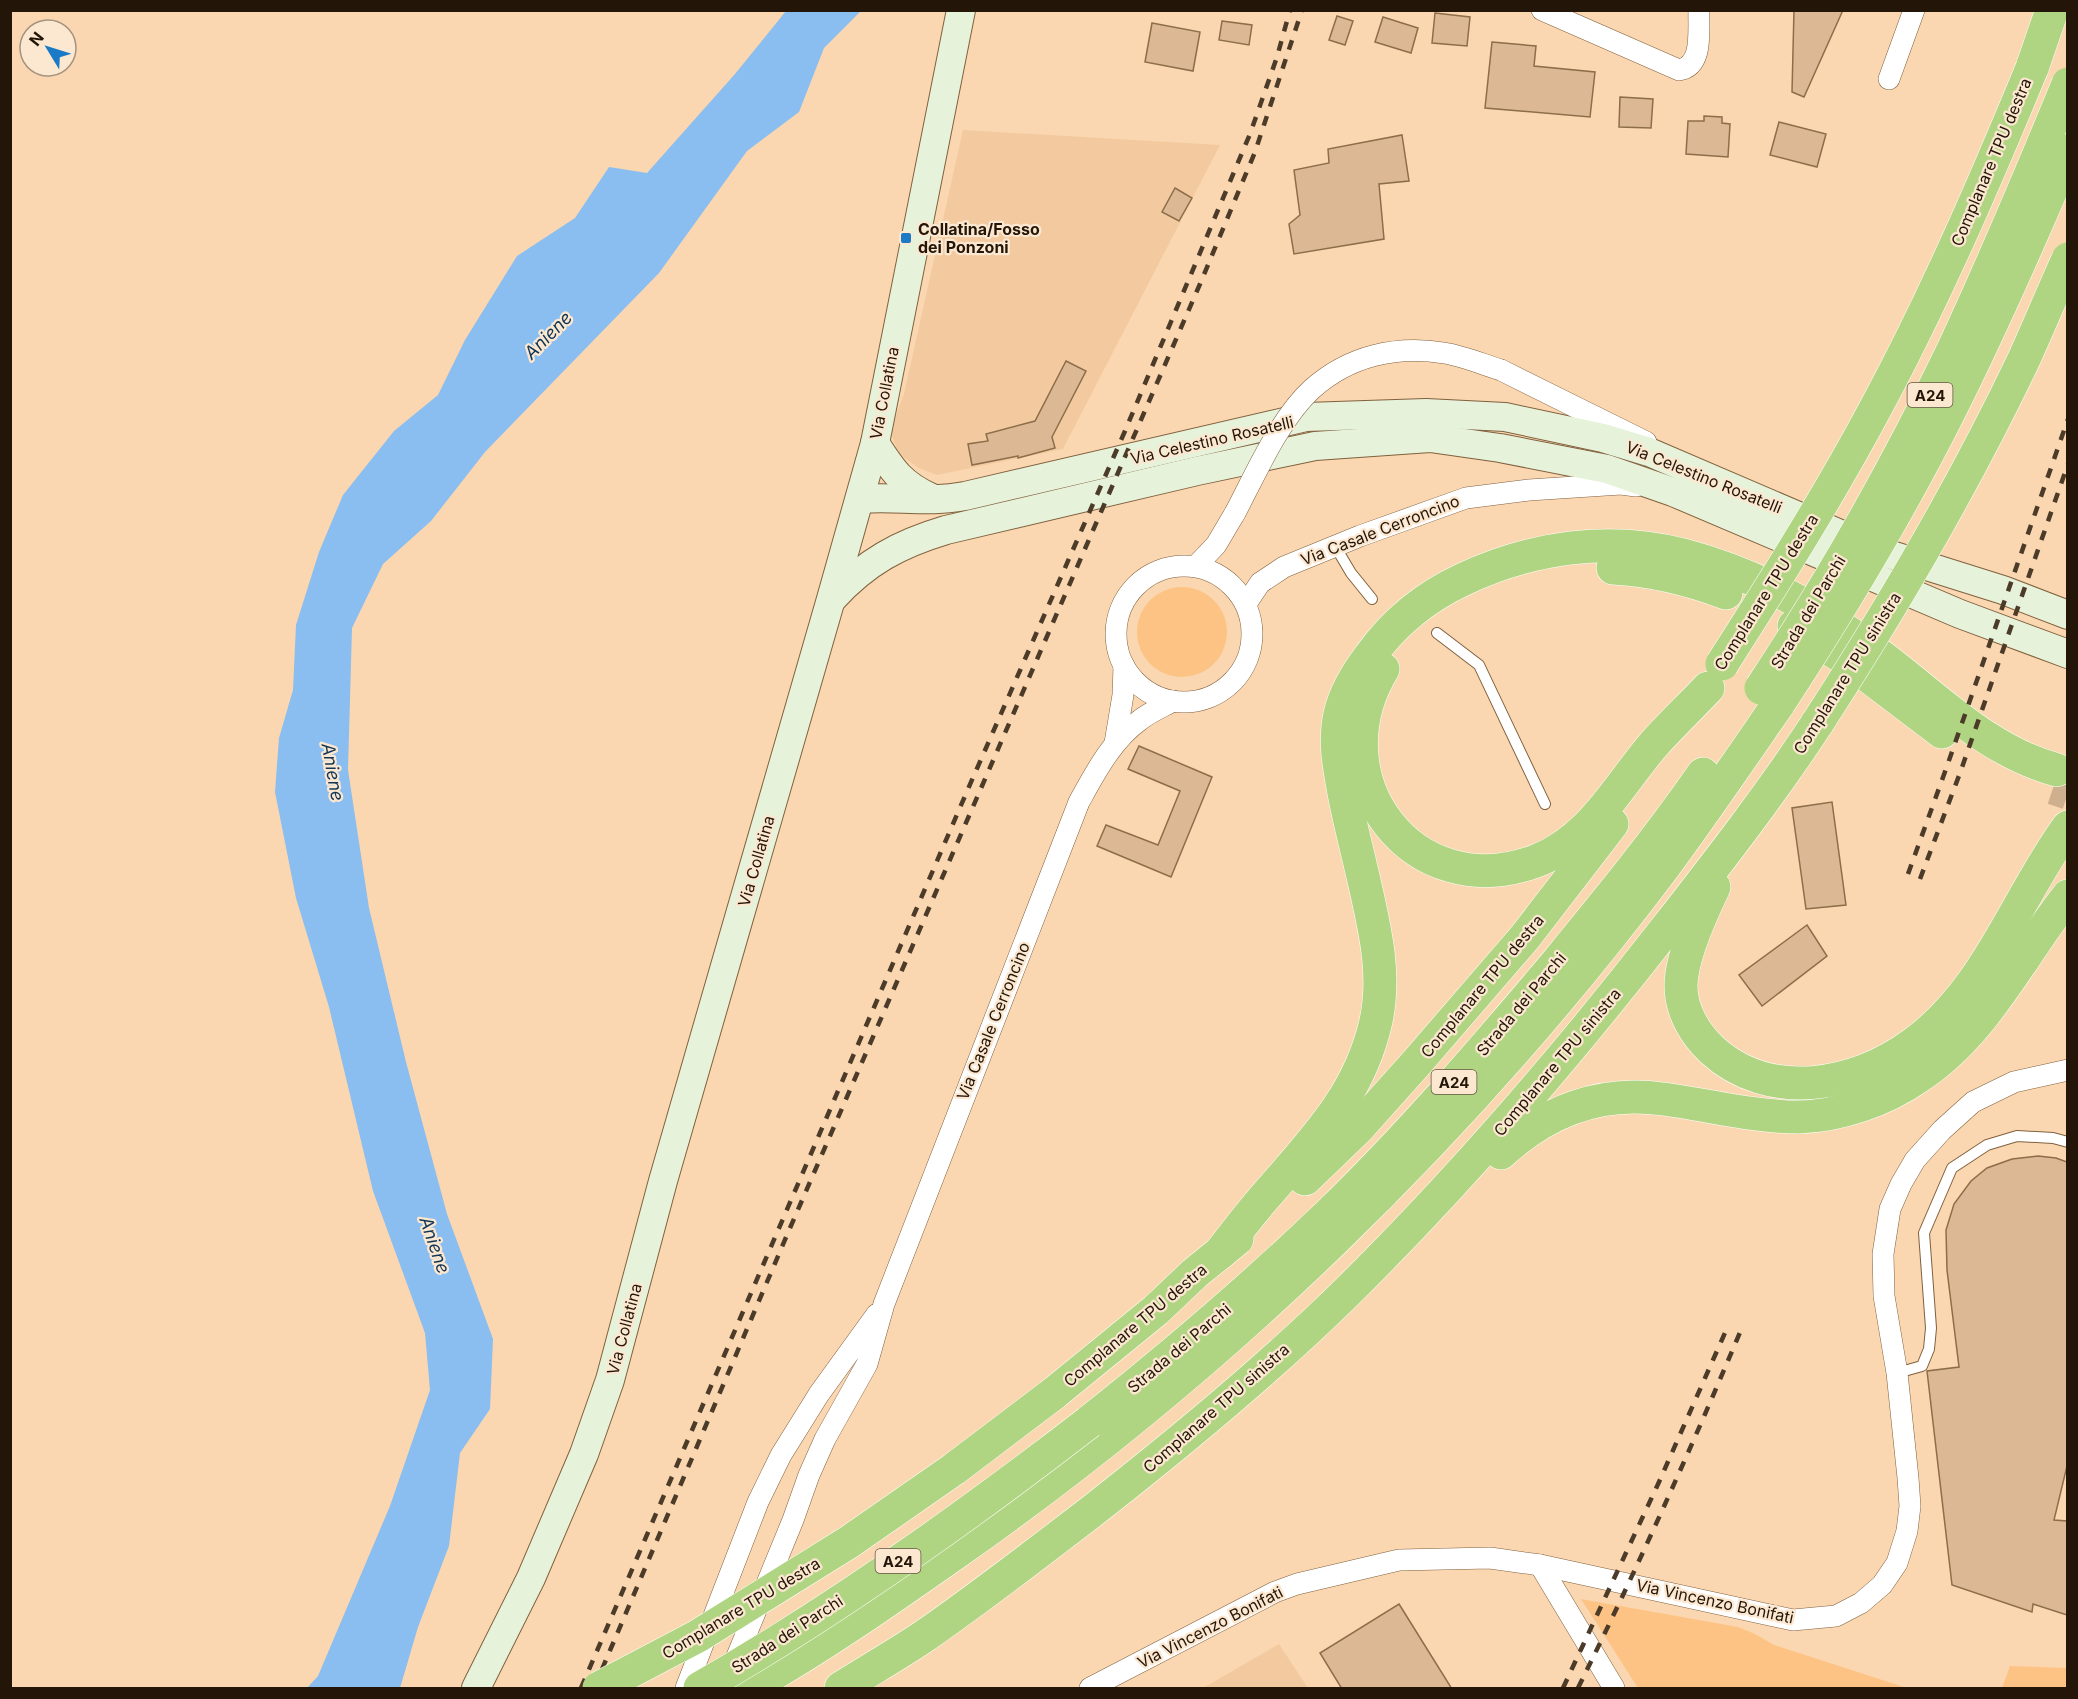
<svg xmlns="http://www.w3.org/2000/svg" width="2078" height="1699" viewBox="0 0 2078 1699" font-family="Inter,sans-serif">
	<rect width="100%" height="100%" fill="#fad7b0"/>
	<g fill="#f3ca9f">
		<path d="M963,130L1220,145L1063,449L937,475L919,468L899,454L890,431L904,394Z"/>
		<path d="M1279,1644L1308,1688H1203Z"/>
	</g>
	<g fill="#fdc384">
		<circle cx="1182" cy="632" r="45"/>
		<path d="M1581,1599L1738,1627L1755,1634L1774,1645L1907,1688H1638Z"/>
		<path d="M2010,1666L2067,1668V1688H2002Z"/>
	</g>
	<path fill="#8abdf0" d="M786,11H861L824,48L799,112L747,151L659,273L485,452L431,521L383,564L352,628L348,770L369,908L406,1062L447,1214L493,1339L490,1409L460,1453L449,1546L418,1627L400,1688H307L318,1676L390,1506L430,1390L425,1333L373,1191L329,1007L296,898L275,792L279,738L293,690L296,625L319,552L343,495L394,431L438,395L465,340L517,256L575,218L609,167L647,173L735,74Z"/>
	<g fill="#dcb994" stroke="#8d6d4a" stroke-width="1.5">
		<path d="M1794,10H1843L1804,97L1792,92Z"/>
		<path d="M1435,13L1470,17L1467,46L1432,43Z"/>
		<path d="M1337,16L1353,21L1345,45L1329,40Z"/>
		<path d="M1383,17L1418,28L1411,53L1375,42Z"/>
		<path d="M1222,21L1252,25L1249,45L1219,40Z"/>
		<path d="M1152,23L1200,32L1193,71L1145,62Z"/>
		<path d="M1492,42L1536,46L1534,66L1595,72L1590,117L1485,108Z"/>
		<path d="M1620,97L1653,99L1651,128L1619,127Z"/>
		<path d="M1704,116L1722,117V123L1730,124L1728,157L1686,154L1688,121H1704Z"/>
		<path d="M1779,122L1826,134L1817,167L1770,155Z"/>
		<path d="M1402,135L1409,181L1379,184L1384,239L1294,254L1289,224L1300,215L1294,170L1329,163L1328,149Z"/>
		<path d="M1175,188L1192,198L1179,221L1162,212Z"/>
		<path d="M1066,361L1086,371L1052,437L1055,448L1018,458V456L972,465L968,444L988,441L986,434L1035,421Z"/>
		<path d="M1139,746L1212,777L1171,877L1097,846L1106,825L1158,845L1180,791L1128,769Z"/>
		<path d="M1832,802L1846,905L1806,909L1792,808Z"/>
		<path d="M1807,925L1827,956L1762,1006L1739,975Z"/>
		<path d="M2038,1156L2056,1158L2067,1162V1466L2054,1520L2067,1521V1615L2033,1604L2032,1612L1952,1585L1927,1371L1959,1367L1947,1270L1946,1230L1954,1204L1971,1181L1987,1168L2012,1159Z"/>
		<path d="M1399,1604L1452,1689H1342L1320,1653Z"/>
	</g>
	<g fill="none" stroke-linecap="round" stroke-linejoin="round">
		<path stroke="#cfb08e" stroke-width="33" stroke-dasharray="33 16" stroke-linecap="butt" d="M2053,788L2068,793"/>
		<g stroke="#80613e" stroke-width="12">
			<g id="lane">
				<path d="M1335,546L1351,573L1372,599"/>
				<path d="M1437,633L1479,665L1545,804"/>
				<path d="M1897,1373L1922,1366L1929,1349L1931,1328L1924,1233L1952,1168L1987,1145L2017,1136L2053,1138L2068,1142"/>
			</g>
		</g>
		<g stroke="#80613e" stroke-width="22">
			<g id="street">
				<path d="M1542,10L1679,70C1704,66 1698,30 1699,10"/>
				<path d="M1889,79L1914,10"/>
				<path d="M1501,370L1646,442"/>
				<path d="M1196,566L1216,545L1235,513"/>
				<circle cx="1184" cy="634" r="68"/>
				<path d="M1246,604L1260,583L1284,567L1360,536L1466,498L1529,490L1621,484L1636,486"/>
				<path d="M1115,743L1123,695L1124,666"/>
				<path d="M1540,1565L1614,1688"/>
				<path d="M731,1671L793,1520L809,1475L825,1439L867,1364L884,1304L1079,802C1095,773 1112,740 1140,720C1150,712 1162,707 1173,701"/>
				<path d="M686,1688L758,1502L781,1455L819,1394L877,1314"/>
				<path d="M1090,1688L1275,1592L1297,1584L1399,1560L1490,1558L1540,1565L1793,1620L1836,1616L1861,1603L1882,1585L1897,1563L1907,1531L1910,1506L1908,1478L1897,1373L1884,1296L1883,1254L1890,1209L1901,1184L1915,1160L1942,1130L1973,1102L2014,1082L2068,1070"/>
			</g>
		</g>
		<g stroke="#80613e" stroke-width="30">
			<g id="secondary">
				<path d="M875,443C892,470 902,485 932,498"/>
				<path d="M860,499C895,496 930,503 965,496L1306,417L1426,413L1505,417L1603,438L1649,452L1882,552L2003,590L2068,615"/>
				<path d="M833,598C866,562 899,544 946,530L1197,471L1315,446L1430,438L1500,448L1607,469L1673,492L1960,614L2068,654"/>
				<path d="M476,1688L531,1578L584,1454L610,1380L663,1181L831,599L875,443L961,10"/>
			</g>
		</g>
		<g stroke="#fff" stroke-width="34">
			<g id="highway">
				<path d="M2032,68L2052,10"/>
				<path d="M1613,568C1652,570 1689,579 1726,593"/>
				<path d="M1794,626L1847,660L1942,732"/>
				<path d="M1383,669C1317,778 1412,907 1536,861C1592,839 1617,787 1654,744C1671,725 1690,707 1708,688"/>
				<path d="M1714,887C1701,914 1681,957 1681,986C1681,1011 1695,1034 1712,1050C1769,1102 1855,1087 1913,1044C1987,991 2016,898 2068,827"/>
				<path d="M1501,1153C1546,1111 1601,1090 1663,1099C1709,1105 1753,1117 1799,1117C1840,1116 1885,1100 1918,1077C1986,1032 2019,958 2068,896"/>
				<path d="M1305,1179L1359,1127L1418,1061L1525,937L1612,824"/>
				<path d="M1220,1253C1236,1232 1252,1211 1270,1191C1316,1138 1360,1093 1376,1021C1386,974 1375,930 1365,885C1358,854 1350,824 1344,793C1339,766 1334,741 1340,714C1345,693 1357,673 1370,656C1395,621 1425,597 1464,579C1532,547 1610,536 1683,555C1755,574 1823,611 1882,657C1938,699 1987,751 2057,770"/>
				<path d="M1053,1394L1156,1310L1195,1273L1237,1239"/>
				<path d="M1089,1422C1172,1356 1253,1287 1329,1214C1411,1134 1485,1048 1558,961C1608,900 1658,839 1703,774"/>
				<path d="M749,1688C820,1648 887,1601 954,1554C1225,1364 1464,1132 1663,868C1703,814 1741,758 1779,703"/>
				<path d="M841,1688C868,1671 896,1655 923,1637C982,1596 1039,1552 1096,1508C1184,1439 1270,1368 1349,1290C1463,1177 1567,1056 1665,930C1718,862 1771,794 1818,722"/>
			</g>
		</g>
		<use href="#lane" stroke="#fff" stroke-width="10"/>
		<use href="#street" stroke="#fff" stroke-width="21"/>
		<use href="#secondary" stroke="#e7f2da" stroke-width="28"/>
		<use href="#highway" stroke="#b0d582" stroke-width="33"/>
		<g stroke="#4c3b28" stroke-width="4.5" stroke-dasharray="10 10" stroke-linecap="butt">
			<path d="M1908,874L1946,769L2068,419"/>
			<path d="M1920,879L1960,773L2068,464"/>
			<path d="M581,1688L968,789L1125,431L1250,134L1277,57L1290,10"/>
			<path d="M594,1688L790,1228L1200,284L1255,152L1302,10"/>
			<path d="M1563,1688L1659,1482L1728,1326"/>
			<path d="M1578,1688C1636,1571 1690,1451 1741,1330"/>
		</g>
		<g stroke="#80613e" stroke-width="22" stroke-linecap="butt">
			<path id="street-bridge" d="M1235,513C1255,475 1280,418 1312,389C1349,356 1396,345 1444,353C1463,356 1482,364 1501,370"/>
		</g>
		<g stroke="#fff" stroke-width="34" stroke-linecap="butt">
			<g id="highway-bridge">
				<path d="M1722,664C1775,581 1828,497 1874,411C1934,300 1984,184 2032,68"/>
				<path d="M1761,688C1832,581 1896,468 1952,352C1993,264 2031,174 2068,84"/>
				<path d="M1779,703C1840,610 1897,515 1947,416C1991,329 2030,240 2068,151"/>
				<path d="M1818,722C1893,606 1964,485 2024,359C2039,326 2053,292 2068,259"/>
				<path d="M599,1688L698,1636L849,1542L954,1469L1053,1394"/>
				<path d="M700,1688C836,1610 965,1518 1089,1422"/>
			</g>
		</g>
		<use href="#street-bridge" stroke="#fff" stroke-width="21"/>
		<use href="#highway-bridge" stroke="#b0d582" stroke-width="33"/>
	</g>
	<rect fill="#1a7ac6" stroke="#fce7d0" stroke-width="2" x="900" y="232" width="12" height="12" rx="3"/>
	<g text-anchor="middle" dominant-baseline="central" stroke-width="4.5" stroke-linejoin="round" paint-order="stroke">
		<g fill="#fce7d0" stroke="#645544" stroke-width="1.5">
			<rect x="1907.5" y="383" width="45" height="24" rx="4.5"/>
			<rect x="1431.5" y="1070" width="45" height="24" rx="4.5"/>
			<rect x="875.5" y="1549" width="45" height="24" rx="4.5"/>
		</g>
		<g font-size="15" font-weight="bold" fill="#231608">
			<text x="1930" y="395">A24</text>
			<text x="1454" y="1082">A24</text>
			<text x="898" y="1561">A24</text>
		</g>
		<g font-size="16" fill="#231608" stroke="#fce7d0">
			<text transform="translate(1991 162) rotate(-67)">Complanare TPU destra</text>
			<text transform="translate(884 393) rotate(-79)">Via Collatina</text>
			<text transform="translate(1212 440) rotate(-13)">Via Celestino Rosatelli</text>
			<text transform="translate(1704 477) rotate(22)">Via Celestino Rosatelli</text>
			<text transform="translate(1380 530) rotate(-21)">Via Casale Cerroncino</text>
			<text transform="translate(1766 592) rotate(-58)">Complanare TPU destra</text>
			<text transform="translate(1808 612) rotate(-59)">Strada dei Parchi</text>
			<text transform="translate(1847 673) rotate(-58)">Complanare TPU sinistra</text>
			<text transform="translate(756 861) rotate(-74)">Via Collatina</text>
			<text transform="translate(1482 986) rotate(-50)">Complanare TPU destra</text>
			<text transform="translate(1521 1004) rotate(-50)">Strada dei Parchi</text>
			<text transform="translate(993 1021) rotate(-68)">Via Casale Cerroncino</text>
			<text transform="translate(1557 1062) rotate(-50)">Complanare TPU sinistra</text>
			<text transform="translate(1135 1325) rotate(-40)">Complanare TPU destra</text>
			<text transform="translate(624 1329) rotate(-75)">Via Collatina</text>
			<text transform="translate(1179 1348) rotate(-40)">Strada dei Parchi</text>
			<text transform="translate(1216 1408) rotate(-41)">Complanare TPU sinistra</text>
			<text transform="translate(1715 1601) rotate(12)">Via Vincenzo Bonifati</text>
			<text transform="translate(741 1608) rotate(-31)">Complanare TPU destra</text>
			<text transform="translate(1210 1627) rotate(-27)">Via Vincenzo Bonifati</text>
			<text transform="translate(787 1634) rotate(-33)">Strada dei Parchi</text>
		</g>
		<g font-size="16" font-weight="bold" fill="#231608" stroke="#fce7d0" text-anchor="start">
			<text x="918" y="229">Collatina/Fosso<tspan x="918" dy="18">dei Ponzoni</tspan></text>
		</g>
		<g font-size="18" font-style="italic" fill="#103657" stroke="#fce7d0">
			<text transform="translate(548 335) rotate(-45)">Aniene</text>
			<text transform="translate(333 772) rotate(80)">Aniene</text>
			<text transform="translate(435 1245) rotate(71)">Aniene</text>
		</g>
	</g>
	<rect width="2078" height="1699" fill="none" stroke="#231608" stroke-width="24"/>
	<g transform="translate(48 48) rotate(308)"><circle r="28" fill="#fce7d0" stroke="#a59380" stroke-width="1.5"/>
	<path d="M0-4.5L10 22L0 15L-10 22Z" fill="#1a7ac6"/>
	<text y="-9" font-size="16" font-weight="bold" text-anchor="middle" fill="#231608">N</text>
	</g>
</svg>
